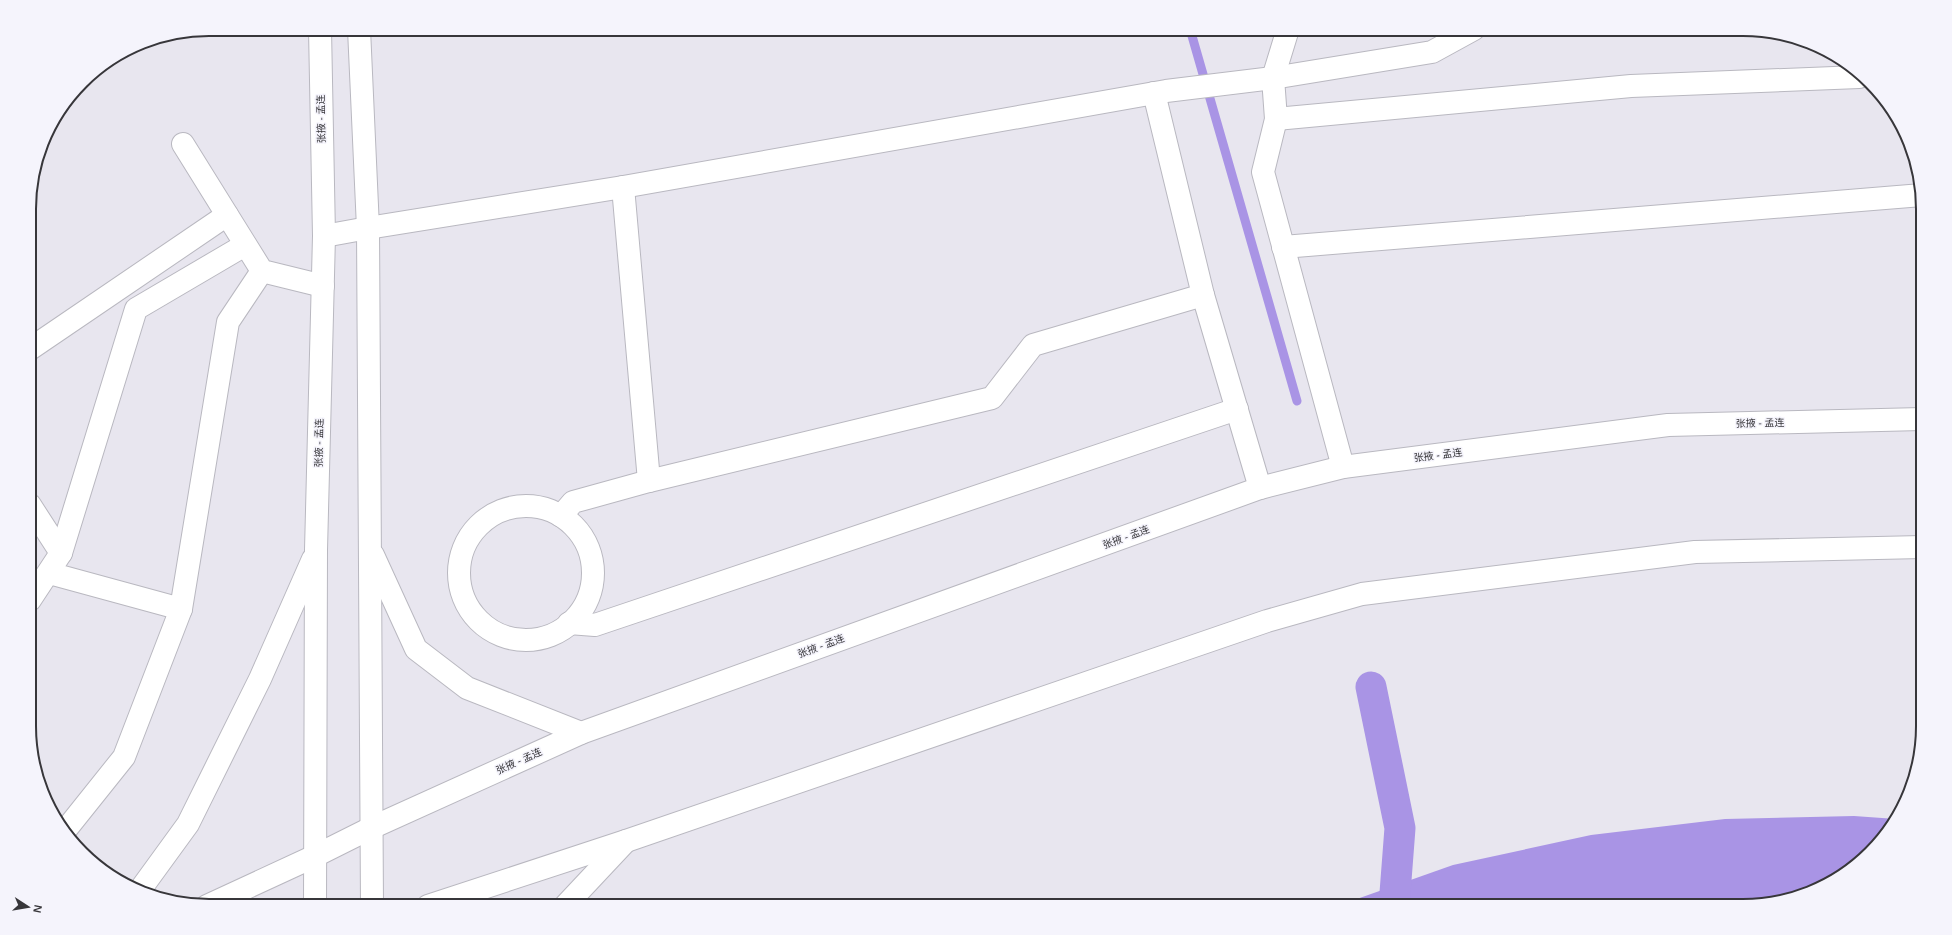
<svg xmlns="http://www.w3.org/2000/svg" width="1952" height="935" viewBox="0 0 1952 935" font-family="Helvetica,'Noto Sans SC',sans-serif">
	<rect width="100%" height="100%" fill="#e8e6ef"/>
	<path fill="#a994e5" d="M1854,816L1896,819L1878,845L1843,876L1801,897L1755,906H1337L1453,865L1591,835L1725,819Z"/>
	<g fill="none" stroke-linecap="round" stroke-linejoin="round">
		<path stroke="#a994e5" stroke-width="9" d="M1190,29L1297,401"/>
		<path stroke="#a994e5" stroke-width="31" d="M1371,687L1400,828L1394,906"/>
		<g stroke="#b9b8c0" stroke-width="24">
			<g id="minor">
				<path d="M1288,29L1273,78L1276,119L1263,172L1343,467"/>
				<path d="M1154,93L1203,295L1260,488"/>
				<path d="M1276,119L1631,86L1859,77"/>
				<path d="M183,144L262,271L323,286"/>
				<path d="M623,187L649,481"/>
				<path d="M324,236L368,228L623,187L1166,91L1273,78L1432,52L1474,29"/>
				<path d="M1283,247L1922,195"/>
				<path d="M30,349L227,215"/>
				<path d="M30,505L61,553"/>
				<circle cx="526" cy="573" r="67"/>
				<path d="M561,516L573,502L649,481L992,398L1033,345L1203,295"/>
				<path d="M49,573L181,609"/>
				<path d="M30,600L61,553L136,309L245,245"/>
				<path d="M569,623L595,625L1237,409"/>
				<path d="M64,832L124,757L181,609L228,322L262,271"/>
			</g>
		</g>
		<g stroke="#b9b8c0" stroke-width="24">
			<path id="major" d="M565,906L626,841"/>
		</g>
		<g stroke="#b9b8c0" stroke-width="24">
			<g id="highway">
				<path d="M359,29L368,228L372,906"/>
				<path d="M373,555L416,649L467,688L581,733"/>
				<path d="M140,890L188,824L260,679L313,559"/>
				<path d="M207,906L315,856L371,828L581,733L1260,488L1343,467L1668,425L1922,419"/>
				<path d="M315,906L316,550L324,236L320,29"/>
				<path d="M428,906L626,841L1267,621L1362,594L1695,552L1922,547"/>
			</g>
		</g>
		<use href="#minor" stroke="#fff" stroke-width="22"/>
		<use href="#major" stroke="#fff" stroke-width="22"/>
		<use href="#highway" stroke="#fff" stroke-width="22"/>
	</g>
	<g text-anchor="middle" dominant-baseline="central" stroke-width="3" stroke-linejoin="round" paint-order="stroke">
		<g font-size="10" fill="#37363a" stroke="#f5f4fc">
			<text transform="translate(321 119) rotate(-91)">张掖 - 孟连</text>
			<text transform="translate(1760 423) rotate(-1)">张掖 - 孟连</text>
			<text transform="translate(319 443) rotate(-89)">张掖 - 孟连</text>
			<text transform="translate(1438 455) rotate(-7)">张掖 - 孟连</text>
			<text transform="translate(1126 537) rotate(-20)">张掖 - 孟连</text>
			<text transform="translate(821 646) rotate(-20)">张掖 - 孟连</text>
			<text transform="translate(519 761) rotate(-24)">张掖 - 孟连</text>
		</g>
	</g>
	<path d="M0 0H1952V935H0ZM209 36H1743A173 173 0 0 1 1916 209V726A173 173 0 0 1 1743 899H209A173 173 0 0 1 36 726V209A173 173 0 0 1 209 36Z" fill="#f5f4fc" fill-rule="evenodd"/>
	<path fill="none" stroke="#37363a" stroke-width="2" d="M209 36H1743A173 173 0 0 1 1916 209V726A173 173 0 0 1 1743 899H209A173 173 0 0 1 36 726V209A173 173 0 0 1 209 36Z"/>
	<g transform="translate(28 907) rotate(102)" stroke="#f5f4fc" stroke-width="3" paint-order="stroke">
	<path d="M0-3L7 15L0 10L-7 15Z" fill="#37363a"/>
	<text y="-6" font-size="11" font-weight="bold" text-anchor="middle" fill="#37363a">N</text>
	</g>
</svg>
